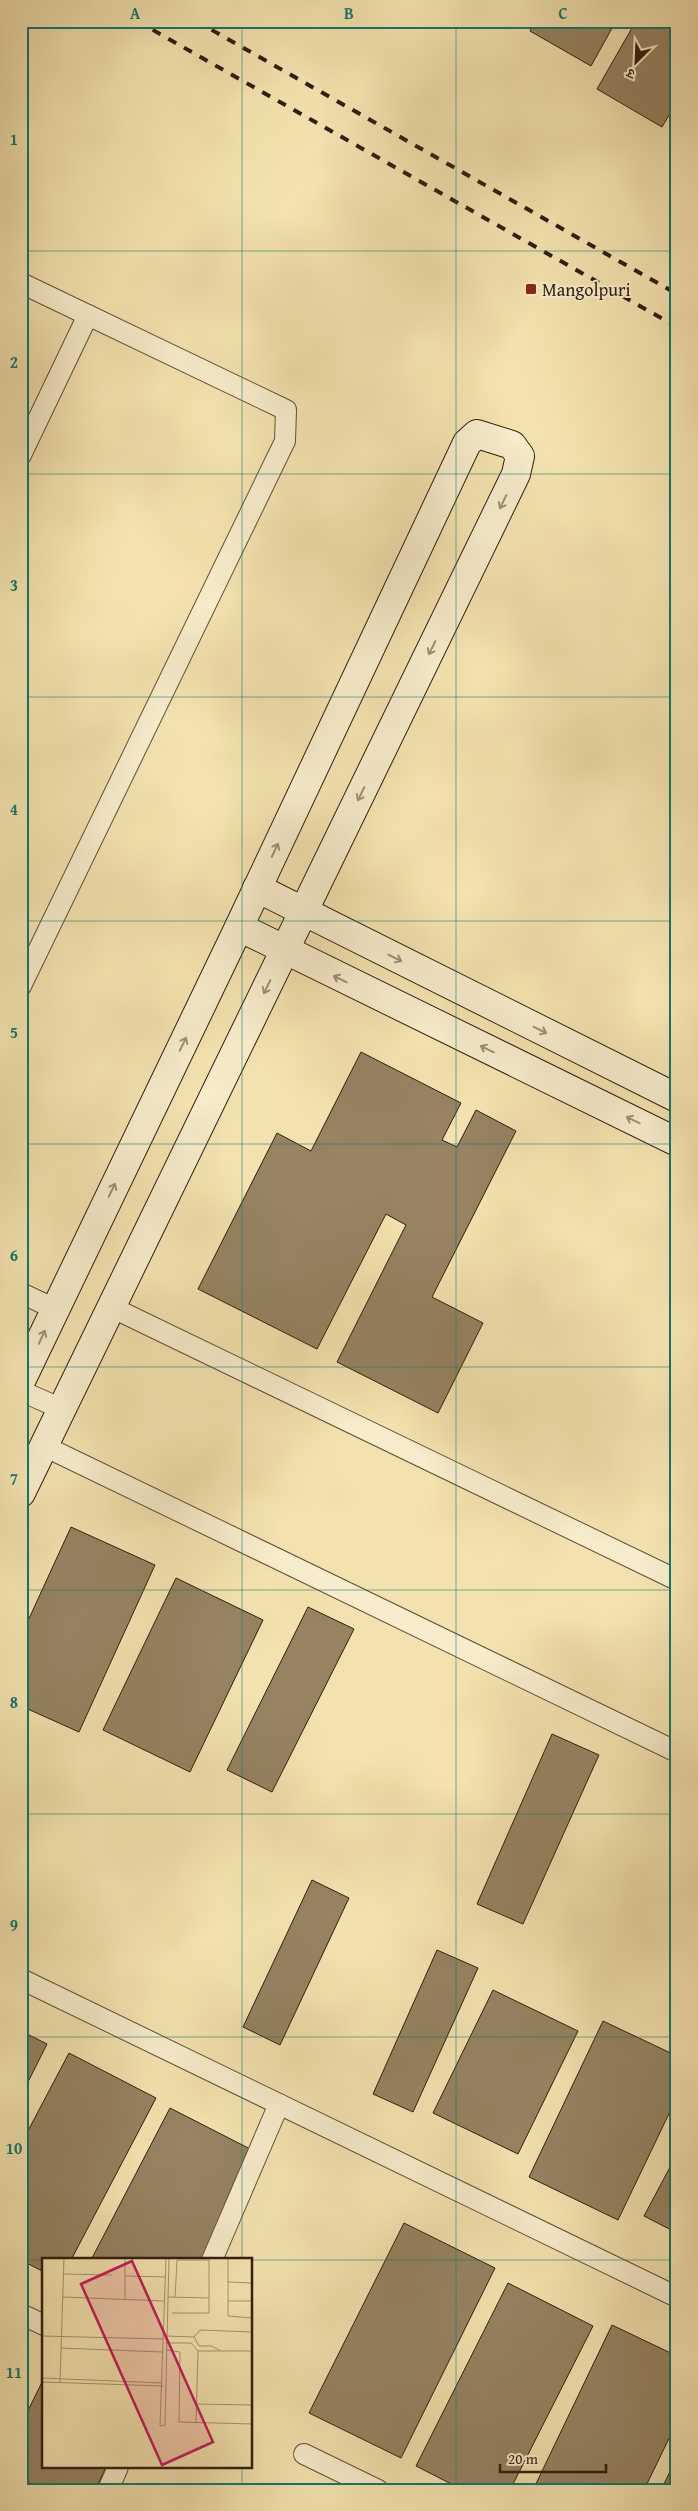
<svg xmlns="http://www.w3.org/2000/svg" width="698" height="2511" viewBox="0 0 698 2511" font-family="'Gentium Book Plus','Noto Serif Devanagari',serif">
	<rect width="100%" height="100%" fill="#f3e2af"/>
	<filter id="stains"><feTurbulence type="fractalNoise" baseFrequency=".004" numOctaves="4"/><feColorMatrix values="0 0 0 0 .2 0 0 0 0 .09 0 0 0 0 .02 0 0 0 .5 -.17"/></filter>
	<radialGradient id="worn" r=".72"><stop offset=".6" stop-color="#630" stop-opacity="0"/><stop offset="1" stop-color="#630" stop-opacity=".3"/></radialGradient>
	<g fill="#958362" stroke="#301d0e">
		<path d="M535,21H616L591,66L530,31Z"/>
		<path d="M636,21H677V102L662,127L597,89Z"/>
		<path d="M361,1052L461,1103L442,1140L457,1147L476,1110L516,1131L432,1297L483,1323L438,1413L337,1362L406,1225L386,1214L317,1349L198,1289L277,1133L311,1151Z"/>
		<path d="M71,1527L155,1565L79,1732L21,1706V1636Z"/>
		<path d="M176,1578L263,1620L190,1772L103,1730Z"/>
		<path d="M308,1607L354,1629L272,1792L227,1770Z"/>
		<path d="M552,1734L599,1755L523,1924L477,1904Z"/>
		<path d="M312,1880L349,1898L280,2045L243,2027Z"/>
		<path d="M437,1950L478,1968L413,2112L373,2094Z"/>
		<path d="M493,1990L578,2031L518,2154L433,2113Z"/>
		<path d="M603,2021L677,2056V2097L618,2220L529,2177Z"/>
		<path d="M21,2031L47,2044L21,2096Z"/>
		<path d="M69,2053L156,2098L71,2260H44V2272L21,2260V2144Z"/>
		<path d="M170,2108L258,2153L202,2260H91Z"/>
		<path d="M677,2154V2233L644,2216Z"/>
		<path d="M404,2223L495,2268L401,2458L309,2413Z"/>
		<path d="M508,2283L593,2326L510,2490H463L416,2466Z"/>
		<path d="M612,2325L677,2356V2422L644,2490H533Z"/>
		<path d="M43,2380L44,2467H106L95,2490H21V2425Z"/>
		<path d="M677,2457V2490H661Z"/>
	</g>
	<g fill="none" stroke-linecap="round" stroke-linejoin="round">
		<g stroke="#614e36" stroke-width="22">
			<g id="lane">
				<path d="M21,283L286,410L285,441L21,986"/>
				<path d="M21,455L88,315"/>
				<path d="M21,1293L55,1309"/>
				<path d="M111,1307L677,1580"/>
				<path d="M21,1391L62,1409"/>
				<path d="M44,1446L677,1752"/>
				<path d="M21,1979L677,2297"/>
				<path d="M212,2260L279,2104"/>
				<path d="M21,2314L44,2325"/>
				<path d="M304,2454L378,2490"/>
				<path d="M108,2490L118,2467"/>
			</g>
		</g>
		<g stroke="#301d0e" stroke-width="30">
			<g id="secondary">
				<path d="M257,888L677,1098"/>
				<path d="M239,927L677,1142"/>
				<path d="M21,1381L239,927L467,443L477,434L512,445L520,456L516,474L21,1493"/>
			</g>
		</g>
		<use href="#lane" stroke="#f7eccb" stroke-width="20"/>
		<use href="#secondary" stroke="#f7eccb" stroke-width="28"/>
		<g stroke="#301d0e" stroke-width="4" stroke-dasharray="9 9" stroke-linecap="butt">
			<path d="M137,21L677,327"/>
			<path d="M196,21L677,294"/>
		</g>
	</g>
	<defs><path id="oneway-shaft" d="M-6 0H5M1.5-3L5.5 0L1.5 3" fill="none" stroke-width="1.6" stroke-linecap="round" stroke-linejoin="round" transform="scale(1.25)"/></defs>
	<g stroke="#9d8f76">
		<use href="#oneway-shaft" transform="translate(503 502) rotate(116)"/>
		<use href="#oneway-shaft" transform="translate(432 648) rotate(116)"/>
		<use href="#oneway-shaft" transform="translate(361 794) rotate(116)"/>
		<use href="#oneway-shaft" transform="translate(275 850) rotate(-65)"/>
		<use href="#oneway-shaft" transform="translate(395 958) rotate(26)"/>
		<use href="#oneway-shaft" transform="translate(340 979) rotate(-154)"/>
		<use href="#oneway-shaft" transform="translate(267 987) rotate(116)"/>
		<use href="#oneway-shaft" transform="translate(540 1030) rotate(26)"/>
		<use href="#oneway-shaft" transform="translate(183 1044) rotate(-64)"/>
		<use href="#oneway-shaft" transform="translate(487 1049) rotate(-154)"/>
		<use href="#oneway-shaft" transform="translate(633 1120) rotate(-154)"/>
		<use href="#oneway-shaft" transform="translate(112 1190) rotate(-64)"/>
		<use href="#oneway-shaft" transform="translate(42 1337) rotate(-65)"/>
	</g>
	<path fill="none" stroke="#0f766e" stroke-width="1" stroke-opacity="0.55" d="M242,21V2260M456,21V2490M21,251H677M21,474H677M21,697H677M21,921H677M21,1144H677M21,1367H677M21,1590H677M21,1814H677M21,2037H677M21,2260H44M251,2260H677M242,2467V2490"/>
	<rect fill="#8f2418" stroke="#f7eccb" stroke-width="2" x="525" y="283" width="12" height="12" rx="2.5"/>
	<g text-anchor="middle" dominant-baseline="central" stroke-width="4" stroke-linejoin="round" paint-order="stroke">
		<g font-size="18" fill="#301d0e" stroke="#f7eccb" text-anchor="start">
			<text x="542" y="289">Mangolpuri</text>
		</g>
	</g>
	<g transform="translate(42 2258)">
		<rect width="210" height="210" fill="#f3e2af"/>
		<path fill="none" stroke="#a5936f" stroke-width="1" d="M186,0V58L210,60M21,16L70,17M83,18L123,19M186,24L210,25M21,39L122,43M126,39L167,40M133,40L135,2H167M83,42V0M186,43H210M130,55H167V0M0,78L121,81M123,78L152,79L157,88H169L179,93H210M152,79L158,72L210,74M123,85H149L156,93H178M19,90L120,94M124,92L138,94L137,164L210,166M0,120L120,125M0,124L121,128M18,124L22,0M155,146L210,147M154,164L156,93M118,168L123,167L127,0M118,168L124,0"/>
		<path fill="#c2185b" fill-opacity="0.15" stroke="#c2185b" stroke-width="2.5" d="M90,3L171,184L120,207L39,26Z"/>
		<rect width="210" height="210" fill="none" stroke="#301d0e" stroke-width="2.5"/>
	</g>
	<rect width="698" height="2511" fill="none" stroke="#f3e2af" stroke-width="55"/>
	<g transform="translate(636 62) rotate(204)" stroke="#f7eccb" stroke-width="4" paint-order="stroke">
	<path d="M0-4L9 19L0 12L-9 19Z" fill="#301d0e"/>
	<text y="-8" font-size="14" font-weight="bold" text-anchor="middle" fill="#301d0e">उ</text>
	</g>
	<path d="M500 2464v8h106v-8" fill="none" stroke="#301d0e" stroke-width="2.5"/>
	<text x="508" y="2464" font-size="15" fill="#301d0e" stroke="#f7eccb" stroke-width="4" paint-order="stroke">20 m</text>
	<rect x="28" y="28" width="642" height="2456" fill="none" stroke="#0f766e" stroke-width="2"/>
	<g font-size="16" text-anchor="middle" font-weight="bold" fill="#0f766e">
		<text x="135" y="19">A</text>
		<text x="349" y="19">B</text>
		<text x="563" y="19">C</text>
		<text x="14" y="145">1</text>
		<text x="14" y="368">2</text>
		<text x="14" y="591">3</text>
		<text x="14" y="815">4</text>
		<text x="14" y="1038">5</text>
		<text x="14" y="1261">6</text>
		<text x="14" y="1484">7</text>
		<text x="14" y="1708">8</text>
		<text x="14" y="1931">9</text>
		<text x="14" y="2154">10</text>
		<text x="14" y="2378">11</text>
	</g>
	<rect width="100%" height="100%" filter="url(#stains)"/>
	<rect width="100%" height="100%" fill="url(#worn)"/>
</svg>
